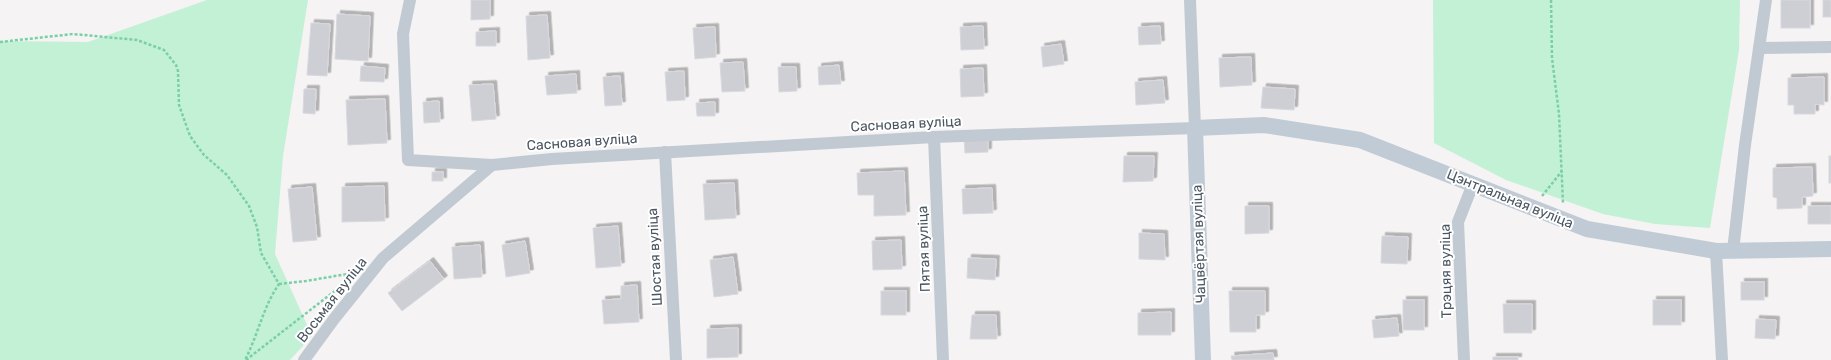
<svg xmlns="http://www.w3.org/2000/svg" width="1831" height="360" viewBox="0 0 1831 360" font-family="Rubik,sans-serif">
	<defs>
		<filter id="shadow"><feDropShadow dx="3.5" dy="-3.5" stdDeviation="0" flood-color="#0004"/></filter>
	</defs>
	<rect width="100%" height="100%" fill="#f5f3f3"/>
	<g fill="#c3f1d5">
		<path d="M207,0H308L283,156L275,254L312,336L290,360H0V41L88,42Z"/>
		<path d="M1433,0H1740L1739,50L1710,228L1655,224L1603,214L1506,180L1434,143Z"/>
	</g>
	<g fill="#cdcfd5" stroke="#d7d9de" filter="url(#shadow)">
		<path d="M471,0H490V19L471,20Z"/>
		<rect x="1781" y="0" width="29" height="28"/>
		<rect x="1823" y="0" width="8" height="17"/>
		<path d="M337,14L370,16L368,61L335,59Z"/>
		<path d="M547,15L550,58L528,60L526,16Z"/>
		<path d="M311,23L330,24L327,76L307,75Z"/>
		<path d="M983,26L984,49L961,50L960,27Z"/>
		<path d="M1160,26L1161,44L1139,45L1138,27Z"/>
		<path d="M715,27L716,57L695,59L693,28Z"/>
		<path d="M496,31V46H476V32Z"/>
		<path d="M1061,44L1064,64L1043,67L1041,47Z"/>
		<path d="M1251,57L1252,85L1220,87L1219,58Z"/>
		<path d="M743,62L745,91L722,92L720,63Z"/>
		<path d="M839,65L841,84L819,85L818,67Z"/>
		<path d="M361,66L385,68L384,82L360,81Z"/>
		<path d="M778,67H796L797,91L779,92Z"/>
		<path d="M983,68L984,96L961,97L960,69Z"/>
		<path d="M684,71L685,100L667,101L665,72Z"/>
		<path d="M576,74L577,93L547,95L545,76Z"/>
		<path d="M620,76L622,105L605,106L603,77Z"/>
		<path d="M1824,77V105L1815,104V114H1794V105H1788V78Z"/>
		<path d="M1163,80L1165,103L1136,105L1135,82Z"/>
		<path d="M493,84L496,119L472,121L469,85Z"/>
		<path d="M1263,87L1295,89L1294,110L1261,108Z"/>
		<path d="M304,89H316L315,114L303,113Z"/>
		<path d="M385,99L387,143L348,145L346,100Z"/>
		<path d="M439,101L440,122L424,123L423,102Z"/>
		<path d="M715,102V116H697L696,103Z"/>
		<path d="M964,138H988V152L965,153Z"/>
		<path d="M1124,156H1154L1153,181L1123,182Z"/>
		<rect x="1829" y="156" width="2" height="27"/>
		<path d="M1812,167L1813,196L1802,197V208L1777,209V198L1773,197V168Z"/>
		<path d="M904,171L906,215L874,216V195H858L857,173Z"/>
		<rect x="432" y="172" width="11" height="9"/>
		<path d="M734,183L736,218L705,220L703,184Z"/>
		<path d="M384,186L385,221L342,222V187Z"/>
		<path d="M312,187L317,240L293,242L288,189Z"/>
		<path d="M992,188L993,213L963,214L962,189Z"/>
		<path d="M1245,206H1269V233L1245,234Z"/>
		<rect x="1808" y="206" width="23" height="18"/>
		<path d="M618,226L621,266L596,268L593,228Z"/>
		<path d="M1139,233L1164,234L1165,260L1139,259Z"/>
		<path d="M1382,236L1408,237L1407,264L1381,263Z"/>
		<path d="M901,240L902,269L873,270L872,241Z"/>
		<path d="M525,241L530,273L506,277L502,245Z"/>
		<path d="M480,245L482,277L454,279L452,247Z"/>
		<path d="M733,257L738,294L714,297L710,260Z"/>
		<path d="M968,258L996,259L995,280L967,278Z"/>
		<path d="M430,261L444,279L402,311L388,293Z"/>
		<rect x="1741" y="282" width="23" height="18"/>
		<path d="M637,285L639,322L604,324L602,300L621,299V286Z"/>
		<rect x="881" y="291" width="25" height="24"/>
		<path d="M1229,291H1265V315H1256V332H1230Z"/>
		<rect x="1403" y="300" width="21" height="30"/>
		<rect x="1653" y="300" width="28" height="25"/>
		<path d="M1503,304H1532V333H1504Z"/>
		<path d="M1171,312V335H1138V313Z"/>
		<path d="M972,315H996L997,339H970Z"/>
		<path d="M1397,318L1399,336L1374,338L1372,320Z"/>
		<path d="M1756,319L1776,320L1775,339L1755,338Z"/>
		<path d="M738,328V357L707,358V329Z"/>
		<path d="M1273,353L1274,360H1232L1231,356Z"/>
		<rect x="1493" y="357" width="25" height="3"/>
	</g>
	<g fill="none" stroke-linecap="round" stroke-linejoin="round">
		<g stroke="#7ad0a6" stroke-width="2.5" stroke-dasharray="3 2" stroke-linecap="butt">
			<path d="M1551,0L1552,58L1559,114L1563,203"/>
			<path d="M0,42L73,34L137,40L164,50L176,65L178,71L179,105L190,136L204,155L227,175L249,206L257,227L261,253L279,284C263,307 258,335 245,360"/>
			<path d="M1542,196L1562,171"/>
			<path d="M279,284L306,281L353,273"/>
			<path d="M246,360L345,283"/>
		</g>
		<g stroke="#c1cad2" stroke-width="12">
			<path d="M410,0L403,34L408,160L492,165L552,159L934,137L1195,128L1190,0"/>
			<path d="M1759,48L1831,47"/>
			<path d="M934,137L943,360"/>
			<path d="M665,152L676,360"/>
			<path d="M1716,251L1722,360"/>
			<path d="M1733,251L1745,145L1766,0"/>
			<path d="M304,360L334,319L383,258L492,165"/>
			<path d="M1464,360L1458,222L1473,184"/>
		</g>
		<path stroke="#c1cbd6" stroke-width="16" d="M1203,360L1195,128L1264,125L1360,140L1587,229L1716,251L1831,249"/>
	</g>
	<g text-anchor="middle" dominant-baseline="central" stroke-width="4" stroke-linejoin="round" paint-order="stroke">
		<g font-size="14" fill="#4a5661" stroke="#fff">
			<text transform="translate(906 124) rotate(-3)">Сасновая вуліца</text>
			<text transform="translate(582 142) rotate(-4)">Сасновая вуліца</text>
			<text transform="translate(1510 199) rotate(22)">Цэнтральная вуліца</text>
			<text transform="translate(1199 244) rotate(-92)">Чацвёртая вуліца</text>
			<text transform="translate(924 249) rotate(-92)">Пятая вуліца</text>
			<text transform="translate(655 257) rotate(-93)">Шостая вуліца</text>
			<text transform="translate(1446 271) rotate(-91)">Трэцяя вуліца</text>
			<text transform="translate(332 300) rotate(-52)">Восьмая вуліца</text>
		</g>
	</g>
</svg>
